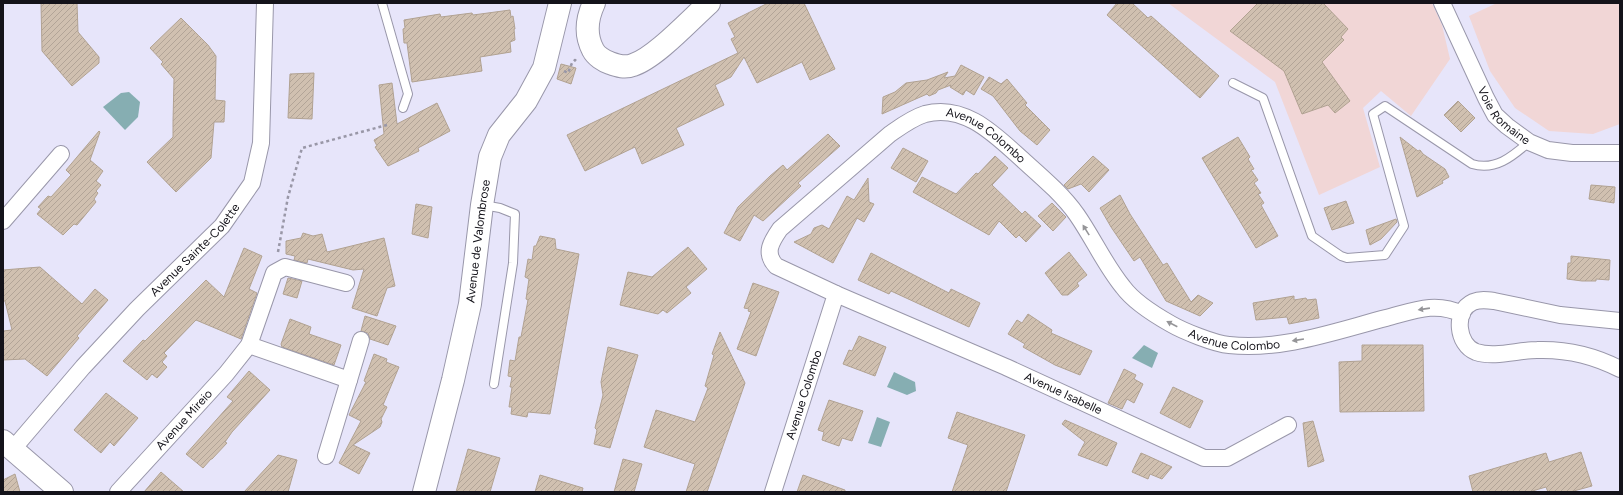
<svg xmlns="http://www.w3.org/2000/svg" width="1623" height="495" viewBox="0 0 1623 495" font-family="Figtree,sans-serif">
	<defs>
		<pattern id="building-hatch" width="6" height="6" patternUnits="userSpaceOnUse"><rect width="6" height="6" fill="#d0c0b0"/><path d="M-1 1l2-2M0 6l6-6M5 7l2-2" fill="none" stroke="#b2a497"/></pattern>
	</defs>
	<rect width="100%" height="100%" fill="#e7e5fa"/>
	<g fill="#f1d6d6">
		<path d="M1168,3H1432L1442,25L1450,59L1411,116L1381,91L1363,108L1380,167L1319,195L1275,82Z"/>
		<path d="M1497,3H1620V124L1593,134L1549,131L1515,108L1490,71L1469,16Z"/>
	</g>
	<g fill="#86aeb2">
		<path d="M129,92L140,102L138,117L125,130L103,107L121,93Z"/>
		<path d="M1144,345L1158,353L1152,368L1132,358Z"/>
		<path d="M894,372L915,382L916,391L907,395L887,387Z"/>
		<path d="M877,417L890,422L881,447L868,443Z"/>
	</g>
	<g fill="url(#building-hatch)" stroke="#b1a292">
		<path d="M41,3H77L78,32L99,57V63L72,86L42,51Z"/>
		<path d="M768,3H804L835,69L810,80L802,62L757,83L744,57L731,77L715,85L724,105L676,128L684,145L642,164L635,147L585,171L567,135L738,53L731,39L735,37L728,23Z"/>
		<path d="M1117,3H1132L1148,18L1151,16L1219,76L1200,98L1107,15Z"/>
		<path d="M1258,3H1323L1348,29L1341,37L1344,40L1322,62L1350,101L1335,113L1328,105L1302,114L1284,71L1230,31Z"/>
		<path d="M510,10L511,17L513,16L515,29H514L515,40L510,42L511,52L480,57L482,71L412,82L407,43H404L403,29L405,28L404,20L440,14L441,17L472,13L473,15Z"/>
		<path d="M181,18L208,45L216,56L215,100L225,101L224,122H214L211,158L176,192L147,162L173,137V122L174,79L161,64L163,62L150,48Z"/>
		<path d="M561,64L576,68L571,84L557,79Z"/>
		<path d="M961,65L984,77L974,95L966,90L963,95L950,87L951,85L938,90L936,93L929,96L927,94L882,114L883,97L895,92L906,83L927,80L948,72L944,78L955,76Z"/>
		<path d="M314,73L312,119L288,118L290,74Z"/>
		<path d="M989,77L1001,84L1007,79L1027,103L1025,105L1050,130L1037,145L1020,131L993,96L981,89Z"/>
		<path d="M392,83L397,124L437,103L450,131L418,148L419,151L388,166L375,147L377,146L374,140L384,134L379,85Z"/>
		<path d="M1458,101L1475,118L1461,132L1444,115Z"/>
		<path d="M99,131L100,132L90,160L103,171L96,181L101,185L96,191L98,193L94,199L96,202L77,225L74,224L63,235L37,214L41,209L38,207L48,196L51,197L71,175L66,170Z"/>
		<path d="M828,134L840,146L798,183L801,186L763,221L754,215L740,241L724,233L738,207L770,176L783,165L787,170Z"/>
		<path d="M1238,137L1250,157L1248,159L1254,169L1251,170L1258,180L1254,183L1261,193L1258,194L1264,203L1261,205L1278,236L1256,248L1202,158Z"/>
		<path d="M1400,137L1418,151L1420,150L1423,154L1445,169L1449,177L1442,181L1443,183L1417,197Z"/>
		<path d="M903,148L928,161L916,182L891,168Z"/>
		<path d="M995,156L1008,168L992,185L1022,214L1025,211L1041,226L1026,242L1019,235L1016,238L999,221L989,235L913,192L922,177L956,194L976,173L978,174Z"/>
		<path d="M1093,156L1109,170L1089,192L1081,184L1068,189L1064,185Z"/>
		<path d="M868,178L869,202L874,204L864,222L857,218L833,263L794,242L811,234L814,228L822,225L829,229L847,196L854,200Z"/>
		<path d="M1591,185L1615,187L1614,203L1589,199Z"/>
		<path d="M1120,195L1130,214L1163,265L1167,263L1191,302L1198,295L1213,303L1200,316L1166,301L1140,257L1134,261L1111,227L1100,208Z"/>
		<path d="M1346,201L1354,223L1332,230L1324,208Z"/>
		<path d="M1052,203L1066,217L1053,231L1038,216Z"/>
		<path d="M416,204L432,207L428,238L412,234Z"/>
		<path d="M1396,219L1397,222L1381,239L1370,245L1366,230Z"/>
		<path d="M303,233L313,236L322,234L327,252L384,238L395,286L387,288L377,316L352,308L364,269L353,270L308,259L307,263L294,260L295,256L286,254V241L301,238Z"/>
		<path d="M540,236L555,239L556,249L579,254L550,414L528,412L527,417L511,414L512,407H509L512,387H510L512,377L508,376L510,360L515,361L519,337H521L528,300L526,299L529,279L525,277L528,259L532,260L534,246H536Z"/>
		<path d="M688,247L707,269L686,287L691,293L667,313L663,310L658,314L620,305L628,272L652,277Z"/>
		<path d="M244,248L262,256L249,289L257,293L241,339L196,320L164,353L167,356L162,362L167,367L157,378L152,374L147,380L123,361L143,340L145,341L206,280L224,297Z"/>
		<path d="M1069,252L1087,275L1077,283L1079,286L1068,295H1062L1045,273Z"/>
		<path d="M871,253L949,293L951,289L980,303L969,327L891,291L889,294L858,280Z"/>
		<path d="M1571,256L1610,260L1609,280L1596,279V281H1582L1567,279L1568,263H1571Z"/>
		<path d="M40,267L82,304L95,289L108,300L77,336L79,338L47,376L25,359L3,360V331L12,330L5,301H3V270Z"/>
		<path d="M288,278L302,281L297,298L283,294Z"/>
		<path d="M753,283L779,292L756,356L737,349L751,312L748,311L749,309L744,308Z"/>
		<path d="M1294,296V300L1306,298L1307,300L1316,299L1319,318L1289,324L1287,317L1256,320L1253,303Z"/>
		<path d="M1028,314L1052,330L1051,333L1092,351L1080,375L1055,365L1023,347L1025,344L1008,334L1017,320L1022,323Z"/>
		<path d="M365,316L396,326L388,345L370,339L368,333L361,331Z"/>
		<path d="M290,319L311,327L309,334L341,345L334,365L282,347L281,344Z"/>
		<path d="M720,332L745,383L707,492H686L695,464L644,447L656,410L695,422L708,388L705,386L714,355L712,354Z"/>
		<path d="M859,336L886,347L875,376L843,364L849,350L852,351Z"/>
		<path d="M1362,345H1423L1424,411L1340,412L1339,362L1362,361Z"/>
		<path d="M608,347L638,355L610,448L594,444L597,430L595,428L603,395L601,382Z"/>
		<path d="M374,354L387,359L386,362L399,367L383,405L387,407L381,419L382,422L380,427L353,445L370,453L359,474L339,463L361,421L349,415L366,382L364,381Z"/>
		<path d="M1124,369L1136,375L1134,379L1143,384L1134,403L1127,399L1122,409L1108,403Z"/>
		<path d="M249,371L270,390L232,432L225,442L227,443L212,459H211L203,468L186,454L233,401L227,397Z"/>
		<path d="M1173,387L1203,401L1190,428L1160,413Z"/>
		<path d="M106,393L138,418L114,446L110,442L101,453L74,430Z"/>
		<path d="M829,400L863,411L852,441L842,438L839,446L822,440L824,432L818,430Z"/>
		<path d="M957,412L1025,435L1006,492H952L968,445L948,438Z"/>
		<path d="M1065,420L1117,443L1107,466L1078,455L1085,442L1062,424Z"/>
		<path d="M1313,421L1324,461L1308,467L1303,423Z"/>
		<path d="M468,449L500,458L490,492H456Z"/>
		<path d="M1581,452L1592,486L1570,492H1548L1546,487L1529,492H1473L1469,476L1546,453L1549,462Z"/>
		<path d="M1141,453L1148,456L1172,467L1162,479L1150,474L1148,479L1132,472Z"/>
		<path d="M278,455L297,460L288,492H244Z"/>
		<path d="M623,459L642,464L634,492H614Z"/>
		<path d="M161,472L184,492H144Z"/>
		<path d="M15,474L20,492H3V480Z"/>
		<path d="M540,475L583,488L582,492H535Z"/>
		<path d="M803,475L845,490V492H797Z"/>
	</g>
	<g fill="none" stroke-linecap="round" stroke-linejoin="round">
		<g stroke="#9997aa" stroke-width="10">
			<g id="lane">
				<path d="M382,3L408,94L403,108"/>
				<path d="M1233,83L1263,98L1312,236L1341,256L1347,258L1385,255L1404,226L1373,114L1385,106L1472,164C1495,171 1512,157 1529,142"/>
				<path d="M483,205L500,208L515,214L513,263L494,384"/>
			</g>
		</g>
		<g stroke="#9997aa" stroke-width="18">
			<g id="street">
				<path id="s1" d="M1442,3L1486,98L1495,115L1507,126L1529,142L1548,150L1572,153H1620"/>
				<path d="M3,221L61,154"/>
				<path id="s2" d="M836,294L1006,367L1204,458H1227L1288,425"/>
				<path d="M1620,321L1560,315L1494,301C1487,300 1480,299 1473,302C1453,311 1457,345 1476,352C1495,358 1518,350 1537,350C1566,349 1595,356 1620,369"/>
				<path d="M249,345L349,380L326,456"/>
				<path d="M349,380L361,340"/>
				<path id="s3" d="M13,449L83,367L137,309L222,226L252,183L261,143L265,3"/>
				<path id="s4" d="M118,492L226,374L249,345L274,273L285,267L346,283"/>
				<path id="s5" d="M773,492L836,294L776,266C764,253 771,242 780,229L890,134C900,127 912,118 925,114C966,103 997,137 1024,161C1043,178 1063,195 1077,215C1093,238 1105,265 1123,287C1134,302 1155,315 1171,324C1183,331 1215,344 1229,345C1281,351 1336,331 1386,318C1413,311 1435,301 1462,314"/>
			</g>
		</g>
		<g stroke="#9997aa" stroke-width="24">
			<g id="secondary">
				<path d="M594,3C587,18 585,35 593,50C596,56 604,61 610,63C618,66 625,68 633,65C655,58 690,20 709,3"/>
				<path d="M3,441L62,492"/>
				<path id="s6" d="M424,492L453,380L470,304L482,205L490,157L499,135L526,101L544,68L560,3"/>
			</g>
		</g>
		<g stroke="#9997a7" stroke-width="2.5" stroke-dasharray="3 3" stroke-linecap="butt">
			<path d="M564,71L568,73L572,63L575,60L576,61"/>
			<path d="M278,252L288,197L302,148L387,125"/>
		</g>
		<use href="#lane" stroke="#fff" stroke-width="8"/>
		<use href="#street" stroke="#fff" stroke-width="16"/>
		<use href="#secondary" stroke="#fff" stroke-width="22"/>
	</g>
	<defs><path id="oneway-solid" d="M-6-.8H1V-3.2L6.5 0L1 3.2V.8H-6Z"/></defs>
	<g fill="#959598">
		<use href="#oneway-solid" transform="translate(1086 230) rotate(-122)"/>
		<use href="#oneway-solid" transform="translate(1424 309) rotate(172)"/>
		<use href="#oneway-solid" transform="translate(1172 324) rotate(-153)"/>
		<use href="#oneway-solid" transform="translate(1298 340) rotate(171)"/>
	</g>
	<g text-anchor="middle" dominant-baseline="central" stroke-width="4" stroke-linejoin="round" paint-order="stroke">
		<g font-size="12" fill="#14131a" stroke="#e7e5fa">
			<text stroke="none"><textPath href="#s1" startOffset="130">Voie Romaine</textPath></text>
			<text stroke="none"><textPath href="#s5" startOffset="569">Avenue Colombo</textPath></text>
			<text stroke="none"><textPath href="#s6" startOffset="257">Avenue de Valombrose</textPath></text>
			<text stroke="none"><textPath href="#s3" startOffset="270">Avenue Sainte-Colette</textPath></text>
			<text stroke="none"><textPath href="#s5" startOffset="905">Avenue Colombo</textPath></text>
			<text stroke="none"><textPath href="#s2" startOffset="248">Avenue Isabelle</textPath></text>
			<text stroke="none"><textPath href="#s5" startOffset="102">Avenue Colombo</textPath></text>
			<text stroke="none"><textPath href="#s4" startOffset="98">Avenue Mireio</textPath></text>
		</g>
	</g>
	<rect width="1623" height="495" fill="none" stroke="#14131a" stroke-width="8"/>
</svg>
